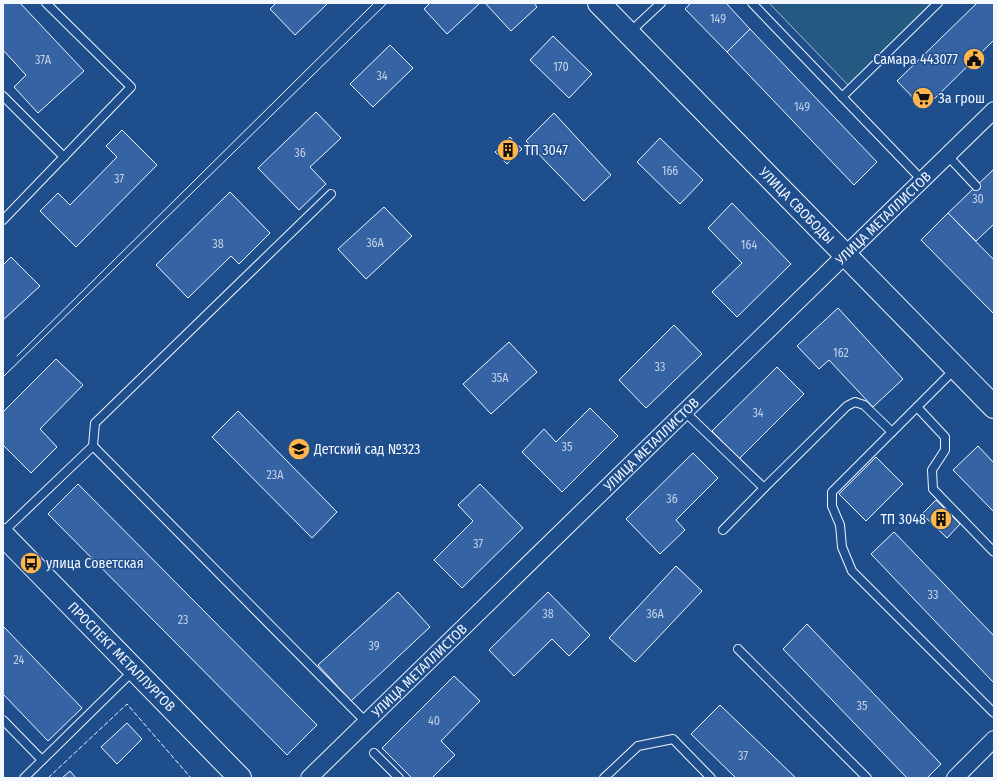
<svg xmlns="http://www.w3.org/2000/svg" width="997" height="781" viewBox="0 0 997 781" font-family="'Fira Sans Condensed',sans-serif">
	<rect width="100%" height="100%" fill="#1f4e8c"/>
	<path fill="#245a82" stroke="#a8bbd7" d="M769,3H935L849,86Z"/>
	<g fill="#3563a3" stroke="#f2f6ff">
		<path d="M3,3H20L84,71L38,113L14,87L26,75L3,50Z"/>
		<path d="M276,3H328L295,35L270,9Z"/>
		<path d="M430,3H480L447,34L424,9Z"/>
		<path d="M485,3H534L537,7L511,31Z"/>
		<path d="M691,3H726L750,29L727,52L685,9Z"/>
		<path d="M977,3H994V40L924,109L897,81Z"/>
		<path d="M750,29L877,162L854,185L727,52Z"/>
		<path d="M553,36L592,74L569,98L530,60Z"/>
		<path d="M390,45L413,68L373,107L350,84Z"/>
		<path d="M316,112L341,138L310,167L326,184L299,210L258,168Z"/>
		<path d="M554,113L611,175L584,201L526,141Z"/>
		<path d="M122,130L157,165L76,247L40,211L58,193L70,205L117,157L106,146Z"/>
		<path d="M510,137L522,149L507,164L495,152Z"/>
		<path d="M660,138L703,180L680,204L637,162Z"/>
		<path d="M994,169V224L976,241L948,213Z"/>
		<path d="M230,192L270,233L239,264L231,256L188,298L156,265Z"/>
		<path d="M732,203L791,264L737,317L712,292L742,263L708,228Z"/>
		<path d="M384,207L412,236L366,279L338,249Z"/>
		<path d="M948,213L994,260V314L921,240Z"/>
		<path d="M11,257L40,286L3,320V265Z"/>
		<path d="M838,308L903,379L873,407L829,360L819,369L797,346Z"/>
		<path d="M674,325L702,354L646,408L619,380Z"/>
		<path d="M509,342L537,372L491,414L463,384Z"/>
		<path d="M56,359L83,385L40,429L57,447L31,473L3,445V412Z"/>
		<path d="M777,367L804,394L739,459L712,431Z"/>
		<path d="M590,408L618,436L562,492L522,452L544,429L556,442Z"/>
		<path d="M238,411L337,512L312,538L212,437Z"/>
		<path d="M978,446L994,463V512L953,470Z"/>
		<path d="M693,453L718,478L676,520L685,530L660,554L626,519Z"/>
		<path d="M876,457L903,484L866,521L839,494Z"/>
		<path d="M78,484L317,725L287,755L48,514Z"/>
		<path d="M480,484L523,528L462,588L434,560L473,521L458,505Z"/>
		<path d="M936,500L960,524L947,538L922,514Z"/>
		<path d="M894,532L994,636V683L871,554Z"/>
		<path d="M676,566L702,591L635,662L609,638Z"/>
		<path d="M398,592L430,627L351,701L318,665Z"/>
		<path d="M548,592L590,635L569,656L552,639L514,676L489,650Z"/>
		<path d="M807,624L941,764L927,778H907L783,649Z"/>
		<path d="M3,626L82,708L48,741L3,694Z"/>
		<path d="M454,676L480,701L441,741L455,755L432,778H412L382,748Z"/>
		<path d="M720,705L796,778H736L691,734Z"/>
		<path d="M127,723L142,739L117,764L101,747Z"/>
		<path d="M70,771L76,778H62Z"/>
	</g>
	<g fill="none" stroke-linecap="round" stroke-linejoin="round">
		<g stroke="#f2f6ff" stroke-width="10">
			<g id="lane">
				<path d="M752,3L922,180"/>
				<path d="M630,32L661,3"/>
				<path d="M3,96L64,157"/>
				<path d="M842,97L938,3"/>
				<path d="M948,156L976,186"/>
				<path d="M3,220L131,87L46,3"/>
				<path d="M956,368L917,407L945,437V450L932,470L933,489L994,552"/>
				<path d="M917,407L832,492V506L840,525L842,547L852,571L994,713"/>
				<path d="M685,412L764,488L847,406L855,402L864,405L892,432"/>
				<path d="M93,446L366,722"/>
				<path d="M723,530L764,488"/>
				<path d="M3,532L93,446L95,423L331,194"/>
				<path d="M738,649L867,778"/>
				<path d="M3,720L42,760"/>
				<path d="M374,753L399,778"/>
				<path d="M24,778L133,671"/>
				<path d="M604,778L638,746L673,739L711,778"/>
			</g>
		</g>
		<g stroke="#f2f6ff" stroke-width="18">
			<g id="street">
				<path id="s1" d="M309,778L994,110"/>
				<path d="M955,778L994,739"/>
			</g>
		</g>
		<g stroke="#f2f6ff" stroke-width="24">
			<g id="secondary">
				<path id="s2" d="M599,3L994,407"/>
				<path id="s3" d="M3,535L240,778"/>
			</g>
		</g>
		<use href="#lane" stroke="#1f4e8c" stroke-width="8"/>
		<use href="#street" stroke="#1f4e8c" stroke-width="16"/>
		<use href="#secondary" stroke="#1f4e8c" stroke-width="22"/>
		<g stroke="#f2f6ff" stroke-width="1">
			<path d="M17,356L374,3"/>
			<path d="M3,377L387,3"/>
		</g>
		<path stroke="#f2f6ff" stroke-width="1" stroke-dasharray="5 2" stroke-linecap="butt" d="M48,778L127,704L191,778"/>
	</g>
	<defs>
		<g id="civic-disc" transform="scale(1.15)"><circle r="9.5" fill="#ffb74d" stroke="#1f4e8c"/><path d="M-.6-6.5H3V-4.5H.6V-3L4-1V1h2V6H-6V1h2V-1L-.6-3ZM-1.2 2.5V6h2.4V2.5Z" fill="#111"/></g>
		<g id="supermarket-disc" transform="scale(1.15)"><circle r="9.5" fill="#ffb74d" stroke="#1f4e8c"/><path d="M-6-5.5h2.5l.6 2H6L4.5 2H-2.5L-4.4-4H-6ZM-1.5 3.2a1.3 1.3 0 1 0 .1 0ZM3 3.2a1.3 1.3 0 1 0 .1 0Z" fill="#111"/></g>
		<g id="building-disc" transform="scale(1.15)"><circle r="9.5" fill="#ffb74d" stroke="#1f4e8c"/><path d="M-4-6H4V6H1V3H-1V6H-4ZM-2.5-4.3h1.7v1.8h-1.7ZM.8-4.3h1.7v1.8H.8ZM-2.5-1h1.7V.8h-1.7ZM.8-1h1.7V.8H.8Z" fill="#111"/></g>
		<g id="school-disc" transform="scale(1.15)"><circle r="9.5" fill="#ffb74d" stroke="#1f4e8c"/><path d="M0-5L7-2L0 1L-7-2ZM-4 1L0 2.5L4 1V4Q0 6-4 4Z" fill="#111"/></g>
		<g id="bus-disc" transform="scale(1.15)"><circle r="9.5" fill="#ffb74d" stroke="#1f4e8c"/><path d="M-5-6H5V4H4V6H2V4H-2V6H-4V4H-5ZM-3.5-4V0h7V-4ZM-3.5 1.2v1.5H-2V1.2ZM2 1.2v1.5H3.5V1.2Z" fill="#111"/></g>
	</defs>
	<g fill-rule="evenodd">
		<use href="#civic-disc" x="974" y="59"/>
		<use href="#supermarket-disc" x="923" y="98"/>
		<use href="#building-disc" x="508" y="150"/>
		<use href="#school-disc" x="299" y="449"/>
		<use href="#building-disc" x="941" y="519"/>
		<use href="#bus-disc" x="31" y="563"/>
	</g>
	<g text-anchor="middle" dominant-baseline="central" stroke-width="3" stroke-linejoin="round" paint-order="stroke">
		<g font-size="12" fill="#c3d1e8">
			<text x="718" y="19">149</text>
			<text x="43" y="60">37А</text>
			<text x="561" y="67">170</text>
			<text x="382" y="76">34</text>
			<text x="802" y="107">149</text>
			<text x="300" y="153">36</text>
			<text x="670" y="171">166</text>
			<text x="119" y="179">37</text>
			<text x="978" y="199">30</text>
			<text x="375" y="243">36А</text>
			<text x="218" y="244">38</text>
			<text x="749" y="245">164</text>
			<text x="841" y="353">162</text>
			<text x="660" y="367">33</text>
			<text x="500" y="378">35А</text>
			<text x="758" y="413">34</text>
			<text x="567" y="447">35</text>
			<text x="275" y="475">23А</text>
			<text x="672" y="499">36</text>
			<text x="478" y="544">37</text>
			<text x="933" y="595">33</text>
			<text x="548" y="614">38</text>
			<text x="655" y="614">36А</text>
			<text x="183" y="620">23</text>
			<text x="374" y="646">39</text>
			<text x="19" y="660">24</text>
			<text x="862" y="706">35</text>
			<text x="434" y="721">40</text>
			<text x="743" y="756">37</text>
		</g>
		<g font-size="14" fill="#f2f6ff" stroke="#1f4e8c" text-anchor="start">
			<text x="958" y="59" text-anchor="end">Самара 443077</text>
			<text x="938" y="98">За грош</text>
			<text x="524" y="150">ТП 3047</text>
			<text x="314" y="449">Детский сад №323</text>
			<text x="926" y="519" text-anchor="end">ТП 3048</text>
			<text x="46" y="563">улица Советская</text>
		</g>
		<g font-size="14" fill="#f2f6ff" stroke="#1f4e8c">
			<text stroke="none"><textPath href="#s2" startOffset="283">УЛИЦА СВОБОДЫ</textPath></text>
			<text stroke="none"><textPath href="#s1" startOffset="802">УЛИЦА МЕТАЛЛИСТОВ</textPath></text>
			<text stroke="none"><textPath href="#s1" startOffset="478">УЛИЦА МЕТАЛЛИСТОВ</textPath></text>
			<text stroke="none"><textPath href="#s3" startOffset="170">ПРОСПЕКТ МЕТАЛЛУРГОВ</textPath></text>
			<text stroke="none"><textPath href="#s1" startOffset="154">УЛИЦА МЕТАЛЛИСТОВ</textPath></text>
		</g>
	</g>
	<rect width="997" height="781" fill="none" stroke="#f2f6ff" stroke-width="8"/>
</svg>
